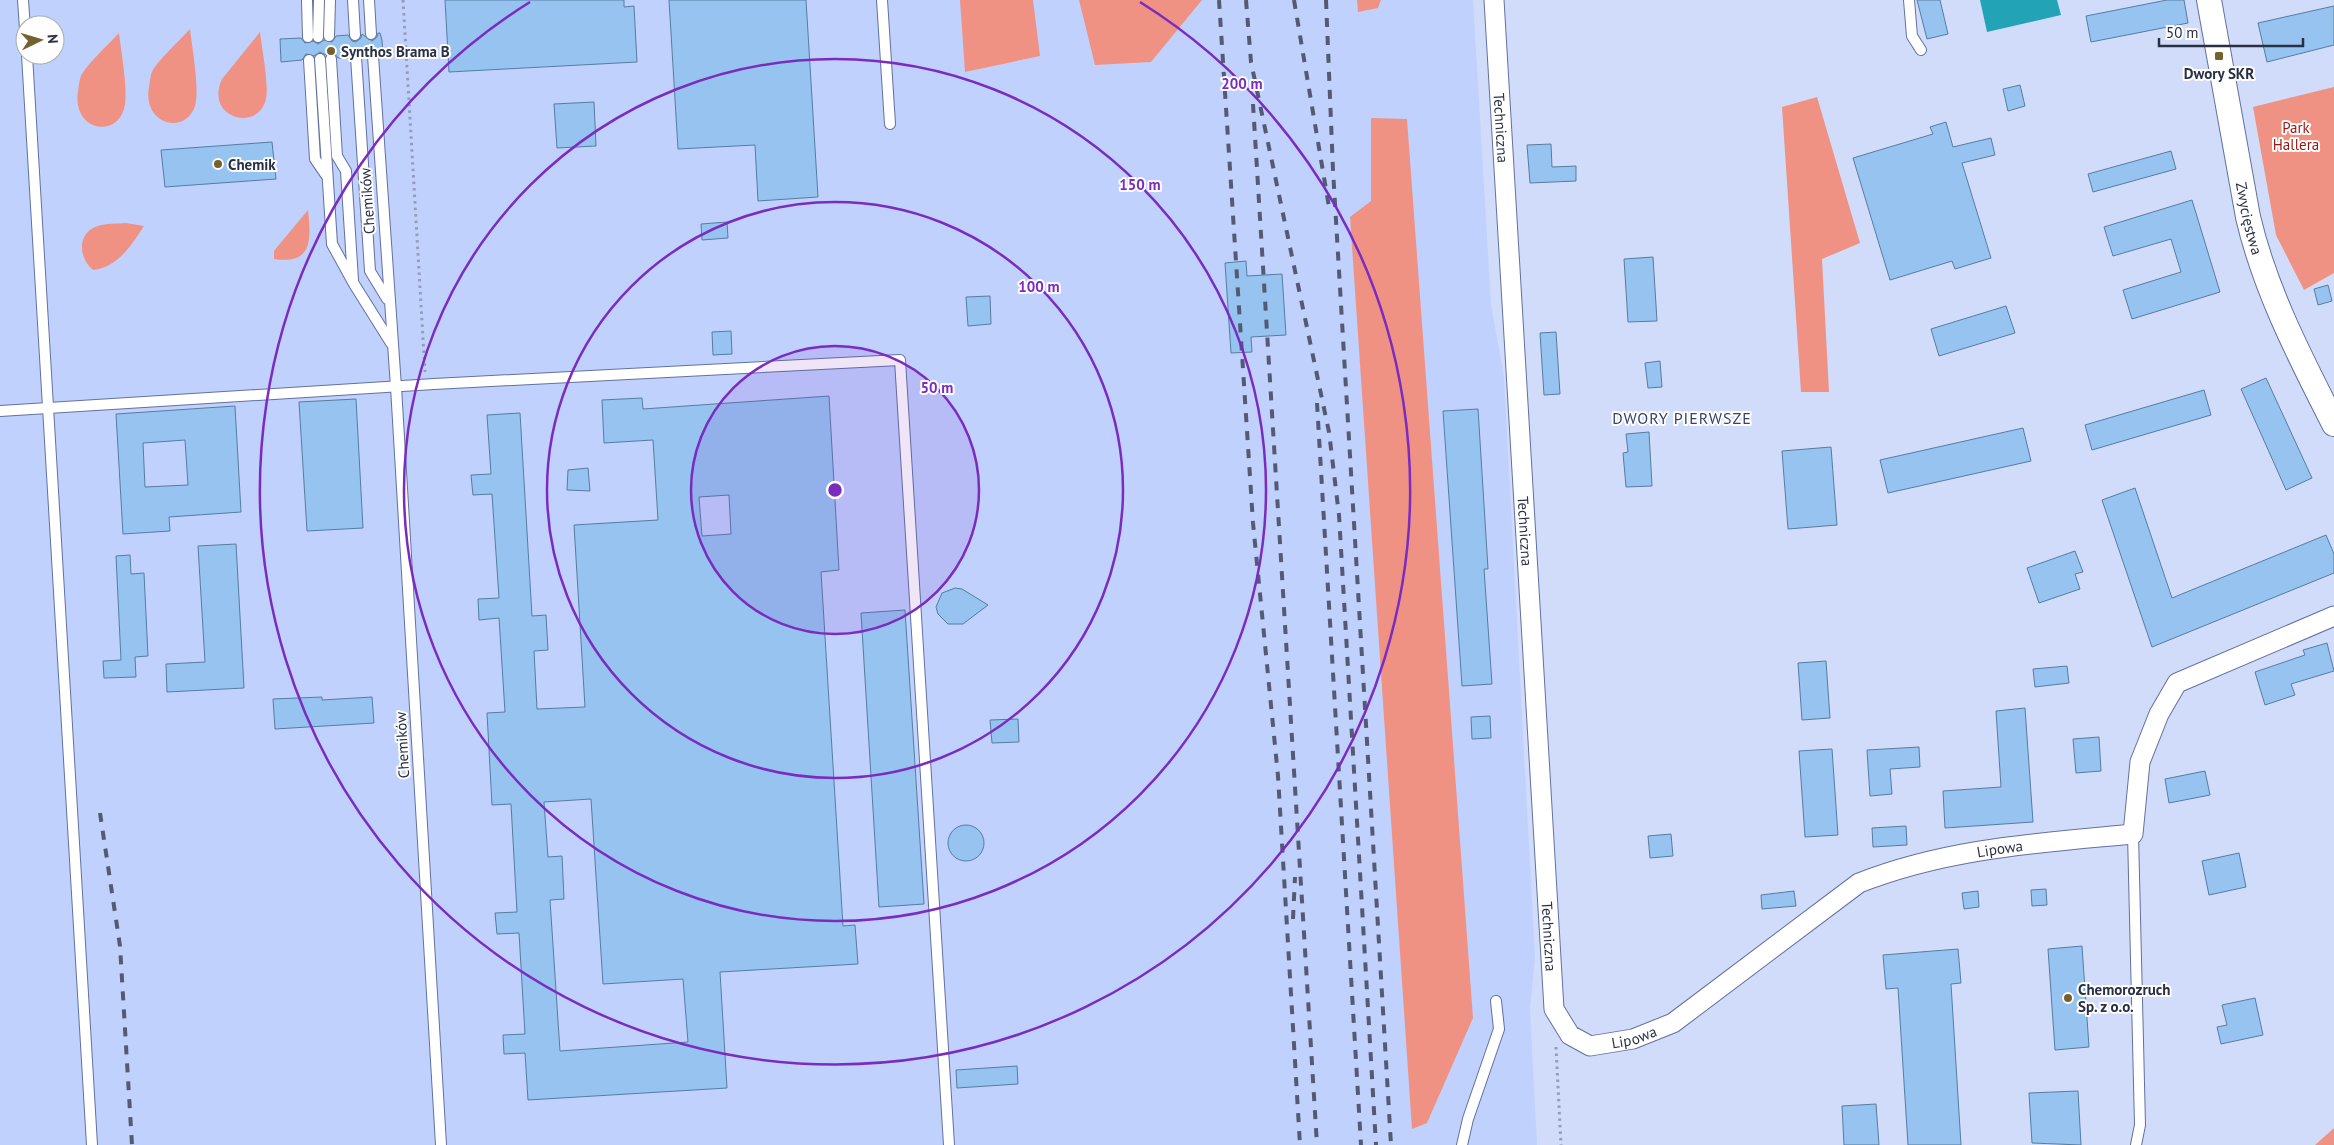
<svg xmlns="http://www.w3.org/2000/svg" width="2334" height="1145" viewBox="0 0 2334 1145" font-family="'PT Sans',sans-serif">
	<rect width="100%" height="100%" fill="#d1dcfa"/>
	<path fill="#c1d1fe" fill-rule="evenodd" d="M0,0H1473L1491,304L1504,377L1535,957L1530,1009L1537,1145H0ZM25,25H55V55H25Z"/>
	<g fill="#ef9284">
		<path d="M960,0H1033L1040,56L965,72Z"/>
		<path d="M1079,0H1202L1151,62L1095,65Z"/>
		<path d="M1357,0H1381L1378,8L1358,12Z"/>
		<path d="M190,29C192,47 200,91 195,106C185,136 142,124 149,87C150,83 150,76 152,72C157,61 181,39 190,29Z"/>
		<path d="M260,32C262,49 269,84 266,99C258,133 204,118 222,79Z"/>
		<path d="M119,33C121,51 129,94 124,109C115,139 72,130 78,91C79,87 79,80 81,76C86,65 110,43 119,33Z"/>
		<path d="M2334,87V273L2304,290L2276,235L2253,107Z"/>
		<path d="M1817,97L1860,243L1822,259L1829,392H1801L1782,107Z"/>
		<path d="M1371,118L1407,119L1473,1018L1427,1123L1412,1129L1350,217L1371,201Z"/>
		<path d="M308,210C311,239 313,265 274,259V251L278,246Z"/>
		<path d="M126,223L144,226C131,246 118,267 93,270C78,258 77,232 98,226C107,223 117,224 126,223Z"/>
		<path d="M2334,1128V1145H2315Z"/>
	</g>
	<path fill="#23a4b6" d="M1980,0H2057L2061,15L1987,32Z"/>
	<g fill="#96c3f0" stroke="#577ca1" fill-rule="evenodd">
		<path d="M445,0H624V7L634,6L637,62L449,72Z"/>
		<path d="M669,0H806L818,197L758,201L755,145L678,149Z"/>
		<path d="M1917,0H1940L1948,34L1927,39Z"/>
		<path d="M2167,0H2184L2188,23L2091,42L2086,16Z"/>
		<path d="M2334,6V45L2267,62L2258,23Z"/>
		<path d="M378,33H380L382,40L383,56H380L378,52L373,49L369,51L366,57H363L361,53L356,50L352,52L349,58H338L334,53L326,55L320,52L314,56L306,54L302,60L281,62L280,39L301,38L305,43L313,41L318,44L324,40L332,42L336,36L348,35L352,41L356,42L361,38L362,34L372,41L377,37Z"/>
		<path d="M2020,85L2025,106L2008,111L2003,89Z"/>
		<path d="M594,102L596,146L557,148L554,104Z"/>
		<path d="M1946,122L1953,147L1991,138L1995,155L1962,163L1991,258L1955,269L1952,261L1890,280L1853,158L1933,134L1930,127Z"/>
		<path d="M272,142L276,179L165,187L161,150Z"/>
		<path d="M1551,144L1552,167L1576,166V181L1530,183L1527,145Z"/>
		<path d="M2171,151L2176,169L2093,192L2088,174Z"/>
		<path d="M2192,200L2220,292L2132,319L2123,290L2181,272L2171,239L2113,256L2104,227Z"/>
		<path d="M727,222L728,238L702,240L701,224Z"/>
		<path d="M1653,257L1657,321L1628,322L1624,259Z"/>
		<path d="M1246,261L1247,276L1282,274L1286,335L1251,337L1252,352L1231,353L1225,263Z"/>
		<path d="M2328,285L2332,301L2318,305L2314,289Z"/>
		<path d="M990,296L991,324L968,326L966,297Z"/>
		<path d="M2006,306L2015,333L1939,356L1931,329Z"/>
		<path d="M731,331L732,354L713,355L712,332Z"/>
		<path d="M1556,332L1560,394L1544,395L1540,333Z"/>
		<path d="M1660,361L1662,387L1648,388L1645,363Z"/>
		<path d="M2266,378L2312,478L2286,490L2241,389Z"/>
		<path d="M2204,390L2211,415L2092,450L2085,425Z"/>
		<path d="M829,396L839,570L821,572L843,926L855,925L858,964L720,972L727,1088L528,1100L525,1053L504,1054L503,1035L525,1034L519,933L497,934L495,913L517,912L511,804L492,805L487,713L505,712L499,618L479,620L478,599L499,598L492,494L473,495L471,475L491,474L487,415L520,413L532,616L546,615L548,650L534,651L537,709L585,707L574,525L658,520L653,440L604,443L602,400L642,398L643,409ZM729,495L731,534L702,536L699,497ZM591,799L603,984L683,979L688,1042L560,1051L550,900L564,899L562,856L548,857L544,802Z"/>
		<path d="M356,399L363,528L307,531L299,402Z"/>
		<path d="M235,406L241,512L169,517L170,531L123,534L116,414ZM185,440L188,485L145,487L143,443Z"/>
		<path d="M1478,409L1488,569H1484L1492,684L1462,686L1443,411Z"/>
		<path d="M2023,428L2031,461L1888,493L1880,460Z"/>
		<path d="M1649,432L1652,486L1626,487L1623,453L1628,452L1626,434Z"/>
		<path d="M1831,447L1837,525L1788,529L1782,451Z"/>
		<path d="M588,468L590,491L567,490L568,470Z"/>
		<path d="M2135,488L2172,598L2326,535L2334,554V573L2152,647L2102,500Z"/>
		<path d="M236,544L244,688L167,692L166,664L205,662L198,546Z"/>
		<path d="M2075,551L2083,572L2075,574L2080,589L2039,603L2027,568Z"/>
		<path d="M130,555L131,574L144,573L148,656L135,657L136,677L104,678L103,661L121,660L116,556Z"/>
		<path d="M955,588L962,589L988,605L963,624H948L938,614L936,607L942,593Z"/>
		<path d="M905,610L924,904L879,907L861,613Z"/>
		<path d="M2327,643L2334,671L2291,684L2295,695L2265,705L2255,672L2305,655L2303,650Z"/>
		<path d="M1826,661L1830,718L1802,720L1798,663Z"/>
		<path d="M2067,666L2069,683L2035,687L2033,669Z"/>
		<path d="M322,697V700L372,697L374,723L275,729L273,699Z"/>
		<path d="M2025,708L2033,822L1945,828L1943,791L2001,787L1996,711Z"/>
		<path d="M1490,716L1491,738L1472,739L1471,717Z"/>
		<path d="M1018,719L1019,742L992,743L990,720Z"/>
		<path d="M2099,737L2101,771L2076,773L2073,739Z"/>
		<path d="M1919,747L1920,767L1890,769L1892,794L1870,796L1867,750Z"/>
		<path d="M1832,749L1838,835L1805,837L1799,751Z"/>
		<path d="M2205,771L2210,795L2169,803L2165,779Z"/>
		<circle cx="966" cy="843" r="18"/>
		<path d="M1906,826L1907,845L1873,847L1872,828Z"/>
		<path d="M1671,834L1673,856L1650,858L1648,836Z"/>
		<path d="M2239,853L2246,887L2209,895L2202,861Z"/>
		<path d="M2046,889L2047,905L2032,906L2031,890Z"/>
		<path d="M1794,891L1796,906L1762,909L1761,895Z"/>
		<path d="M1978,891L1979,907L1964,909L1962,893Z"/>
		<path d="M2082,946L2089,1047L2055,1050L2048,949Z"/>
		<path d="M1958,949L1961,983L1951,984L1961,1145H1908L1898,988L1886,989L1883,955Z"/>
		<path d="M2255,998L2263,1035L2221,1044L2217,1027L2227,1025L2222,1005Z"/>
		<path d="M1017,1066L1018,1084L957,1088L956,1070Z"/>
		<path d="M2078,1091L2081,1145L2032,1143L2029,1093Z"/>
		<path d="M1876,1104L1879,1145H1844L1842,1106Z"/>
	</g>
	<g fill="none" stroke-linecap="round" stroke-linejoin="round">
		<g stroke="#62719e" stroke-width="12">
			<g id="service">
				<path d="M23,0L25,29"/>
				<path d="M307,0L308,37"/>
				<path d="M353,0L355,35"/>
				<path d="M369,0L371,34"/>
				<path d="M882,0L890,124"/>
				<path d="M1909,0L1912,36L1921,50"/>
				<path d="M329,36L330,0"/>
				<path d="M318,37L319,0"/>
				<path d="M27,55L92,1145"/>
				<path d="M373,56L396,387L441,1145"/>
				<path d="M356,57L370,271L387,299"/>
				<path d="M320,59L332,244L354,284L391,343"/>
				<path d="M331,59L337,156L346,171L353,280"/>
				<path d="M309,60L315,159L326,175"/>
				<path d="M0,411L434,384L900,360L949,1145"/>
				<path d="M2133,834L2140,1125L2136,1145"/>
				<path d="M1462,1145L1468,1119L1499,1029L1496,1001"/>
			</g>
		</g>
		<g stroke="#62719e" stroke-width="21">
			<g id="minor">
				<path id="s1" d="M1494,0L1554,1009L1570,1035L1590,1046L1633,1039L1673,1023L1859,883C1948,848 2039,843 2133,834L2140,762L2159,714L2177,683L2334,616"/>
			</g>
		</g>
		<g stroke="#62719e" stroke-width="26">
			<g id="tertiary">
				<path id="s2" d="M2209,0L2248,217C2265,290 2300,357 2334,424"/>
			</g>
		</g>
		<g stroke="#949db8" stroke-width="3" stroke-dasharray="2.5 4" stroke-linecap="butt">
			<path d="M403,0L425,372"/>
			<path d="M1556,1047L1561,1145"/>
		</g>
		<use href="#service" stroke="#fff" stroke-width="10"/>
		<use href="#minor" stroke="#fff" stroke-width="19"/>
		<use href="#tertiary" stroke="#fff" stroke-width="24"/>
		<g stroke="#535b71" stroke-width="4" stroke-dasharray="9 9" stroke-linecap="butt">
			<path d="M1219,0L1253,523L1278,776L1300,1145"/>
			<path d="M1246,0L1251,62L1329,432L1339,515L1376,1145"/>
			<path d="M1294,0L1329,207"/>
			<path d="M1326,0L1333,170L1391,1145"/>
			<path d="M1253,104L1317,1145"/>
			<path d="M1317,403L1361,1145"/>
			<path d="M100,813L120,946L132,1145"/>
			<path d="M1293,919L1295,877"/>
		</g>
	</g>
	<circle cx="835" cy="490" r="144" fill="#7b2cbf" fill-opacity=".12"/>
	<g fill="none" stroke="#7b2cbf" stroke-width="2.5">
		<circle cx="835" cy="490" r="144"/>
		<circle cx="835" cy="490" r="288"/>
		<circle cx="835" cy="490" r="431"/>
		<path d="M1140 2A575 575 0 1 1 530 2"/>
	</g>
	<g fill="#73612f" stroke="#fefefe" stroke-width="2">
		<circle cx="331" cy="51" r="5"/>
		<rect x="2214" y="51" width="10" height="10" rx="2.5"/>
		<circle cx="218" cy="164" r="5"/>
		<circle cx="2068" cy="998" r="5"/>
	</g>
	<g text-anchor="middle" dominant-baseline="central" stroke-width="4" stroke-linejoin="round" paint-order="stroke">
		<g font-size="15" font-weight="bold" fill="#2a3044" stroke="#fefefe" text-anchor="start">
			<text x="341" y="51">Synthos Brama B</text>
			<text x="2219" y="73" text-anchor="middle">Dwory SKR</text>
			<text x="228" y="164">Chemik</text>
			<text x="2078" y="989">Chemorozruch<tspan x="2078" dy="17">Sp. z o.o.</tspan></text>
		</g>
		<g font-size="15" fill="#2a3044" stroke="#fefefe">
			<text stroke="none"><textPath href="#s1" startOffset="128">Techniczna</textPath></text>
			<text transform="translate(367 201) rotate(-94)">Chemików</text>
			<text stroke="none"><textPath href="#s2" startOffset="222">Zwycięstwa</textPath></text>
			<text stroke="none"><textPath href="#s1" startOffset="532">Techniczna</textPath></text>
			<text transform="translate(402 745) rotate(-93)">Chemików</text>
			<text stroke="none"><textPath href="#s1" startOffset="1529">Lipowa</textPath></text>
			<text stroke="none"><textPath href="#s1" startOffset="938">Techniczna</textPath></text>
			<text stroke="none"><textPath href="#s1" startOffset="1109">Lipowa</textPath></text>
		</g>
		<g font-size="15" fill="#98170f" stroke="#fefefe">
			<text x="2296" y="127">Park<tspan x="2296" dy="17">Hallera</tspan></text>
		</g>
		<g font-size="16" letter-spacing="1" fill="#35426b" stroke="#fefefe">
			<text x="1682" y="418">DWORY PIERWSZE</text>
		</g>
	</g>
	<circle cx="835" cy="490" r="8" fill="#7b2cbf" stroke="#fefefe" stroke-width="2.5"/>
	<g font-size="15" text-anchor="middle" font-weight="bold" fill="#7b2cbf" stroke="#fefefe" stroke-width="4" stroke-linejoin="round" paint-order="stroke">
		<text x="1242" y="89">200 m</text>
		<text x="1140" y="190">150 m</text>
		<text x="1039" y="292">100 m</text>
		<text x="937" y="393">50 m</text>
	</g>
	<g transform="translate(40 40) rotate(85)"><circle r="24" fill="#fefefe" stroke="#a9acb4"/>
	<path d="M0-4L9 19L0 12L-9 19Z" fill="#73612f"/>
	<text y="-8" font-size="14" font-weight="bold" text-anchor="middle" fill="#2a3044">N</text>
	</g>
	<path d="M2159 38v8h144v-8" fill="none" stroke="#2a3044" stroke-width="2.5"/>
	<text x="2166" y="38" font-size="15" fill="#2a3044" stroke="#fefefe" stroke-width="4" paint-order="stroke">50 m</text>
</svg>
